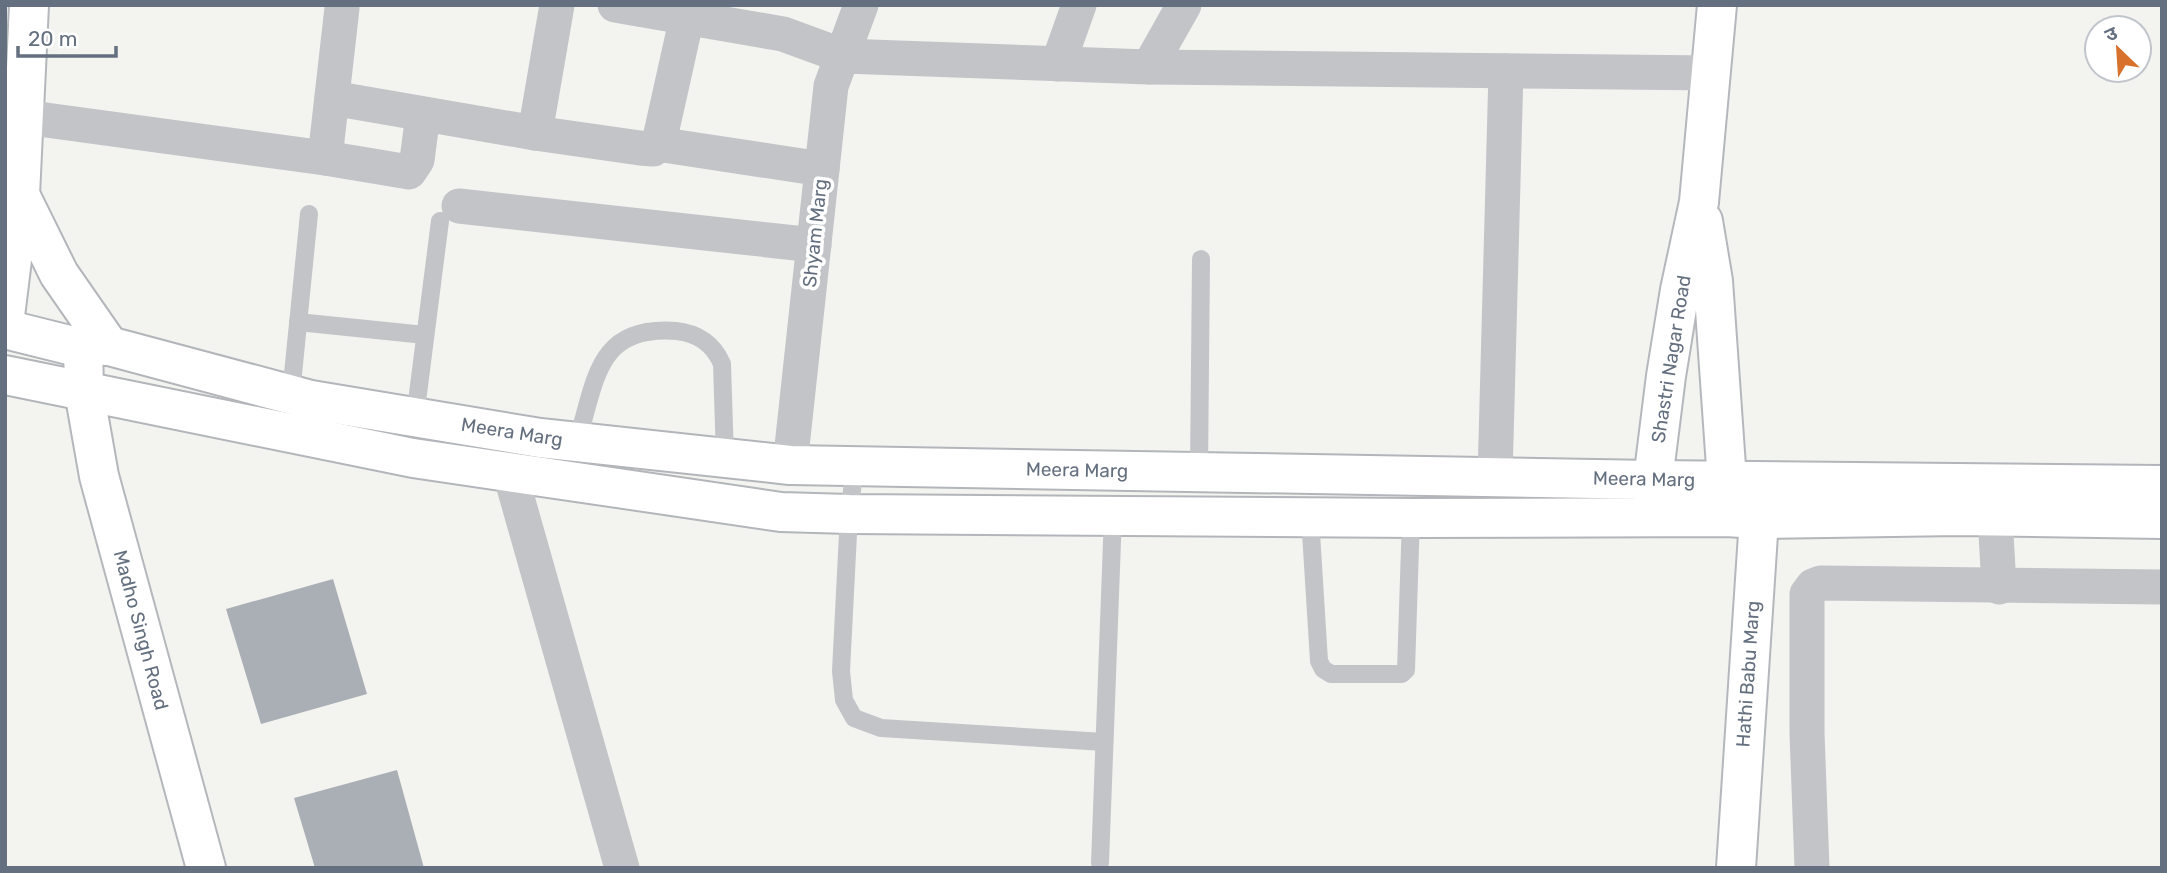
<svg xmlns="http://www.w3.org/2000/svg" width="2167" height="873" viewBox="0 0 2167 873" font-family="Rubik,'Noto Sans Devanagari',sans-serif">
	<rect width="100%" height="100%" fill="#f3f4f0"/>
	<g fill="#aaafb5">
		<path d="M333,579L367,694L261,724L226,609Z"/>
		<path d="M397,770L424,868H315L294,798Z"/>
	</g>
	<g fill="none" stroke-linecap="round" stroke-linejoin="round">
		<g stroke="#b4b7bc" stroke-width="42">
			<g id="secondary">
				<path d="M1703,221L1713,281L1727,481L1726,513"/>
				<path d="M5,316L20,195L29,5"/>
				<path d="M83,345L84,391L99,476L206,868"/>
				<path d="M1654,513L1653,480L1666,376L1680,290L1699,202L1717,5"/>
				<path d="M1736,868L1759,519L1757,486"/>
			</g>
		</g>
		<g stroke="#b2b5b9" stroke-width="42">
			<g id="primary">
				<path d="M20,195L59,274L109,346"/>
				<path d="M5,329L69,345L109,346L311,400L540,438L790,465L1653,480L2162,485"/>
				<path d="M5,375L413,458L781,512L849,514L1417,518L1726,517L1759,519L1958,516L2162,519"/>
			</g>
		</g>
		<g stroke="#c2c4c8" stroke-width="18">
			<path d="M298,322L425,335"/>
			<path d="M291,394L309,214"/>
			<path d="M415,417L440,221"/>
			<path d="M577,442C596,381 596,325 676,331C698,333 714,345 722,364L725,458"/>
			<path d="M855,466L849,514L841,671L844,700L854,718L881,728L1104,742"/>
			<path d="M1199,471L1201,259"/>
			<path d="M1310,517L1319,661L1323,669L1331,674H1402L1406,670L1411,517"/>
			<path d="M1100,863L1113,515"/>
		</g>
		<g stroke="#c2c4c8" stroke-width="35">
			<path d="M557,5L535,133L640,148L653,149L660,138L687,17"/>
			<path d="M615,5L783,34L843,56L1149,67L1712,73"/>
			<path d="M1058,64L1079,5"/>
			<path d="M1149,67L1184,5"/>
			<path d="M332,98L535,133"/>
			<path d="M24,117L325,158L342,8"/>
			<path d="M657,144L822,169"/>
			<path d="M325,158L409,172L417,160L423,114"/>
			<path d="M459,206L814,245"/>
			<path d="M790,465L831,86L861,5"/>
			<path d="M510,473L622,868"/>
			<path d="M1495,477L1506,71"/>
			<path d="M1995,516L1999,587"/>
			<path d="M1812,868L1807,733V594L1813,586L1821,583L2162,587"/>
		</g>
		<use href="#secondary" stroke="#fff" stroke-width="38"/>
		<use href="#primary" stroke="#fff" stroke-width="38"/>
	</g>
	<g text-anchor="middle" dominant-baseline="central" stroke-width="7" stroke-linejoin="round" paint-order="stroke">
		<g font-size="19" fill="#646f7f" stroke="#fff">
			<text transform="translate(815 233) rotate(-84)">Shyam Marg</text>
			<text transform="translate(1671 359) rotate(-81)">Shastri Nagar Road</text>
			<text transform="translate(512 432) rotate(9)">Meera Marg</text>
			<text transform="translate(1077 470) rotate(1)">Meera Marg</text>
			<text transform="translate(1644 479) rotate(1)">Meera Marg</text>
			<text transform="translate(141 630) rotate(75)">Madho Singh Road</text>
			<text transform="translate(1748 674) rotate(-86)">Hathi Babu Marg</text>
		</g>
	</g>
	<rect width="2167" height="873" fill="none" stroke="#646f7f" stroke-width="14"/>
	<g transform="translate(2118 49) rotate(335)"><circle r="33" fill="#ffffff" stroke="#c1c5cc" stroke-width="2"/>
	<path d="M0-5L12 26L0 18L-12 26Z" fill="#d7712c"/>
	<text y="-10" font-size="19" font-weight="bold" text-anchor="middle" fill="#646f7f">उ</text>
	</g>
	<path d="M18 46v10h98v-10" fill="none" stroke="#646f7f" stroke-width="3.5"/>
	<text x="28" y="46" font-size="21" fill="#646f7f" stroke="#ffffff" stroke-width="5" paint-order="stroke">20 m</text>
</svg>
